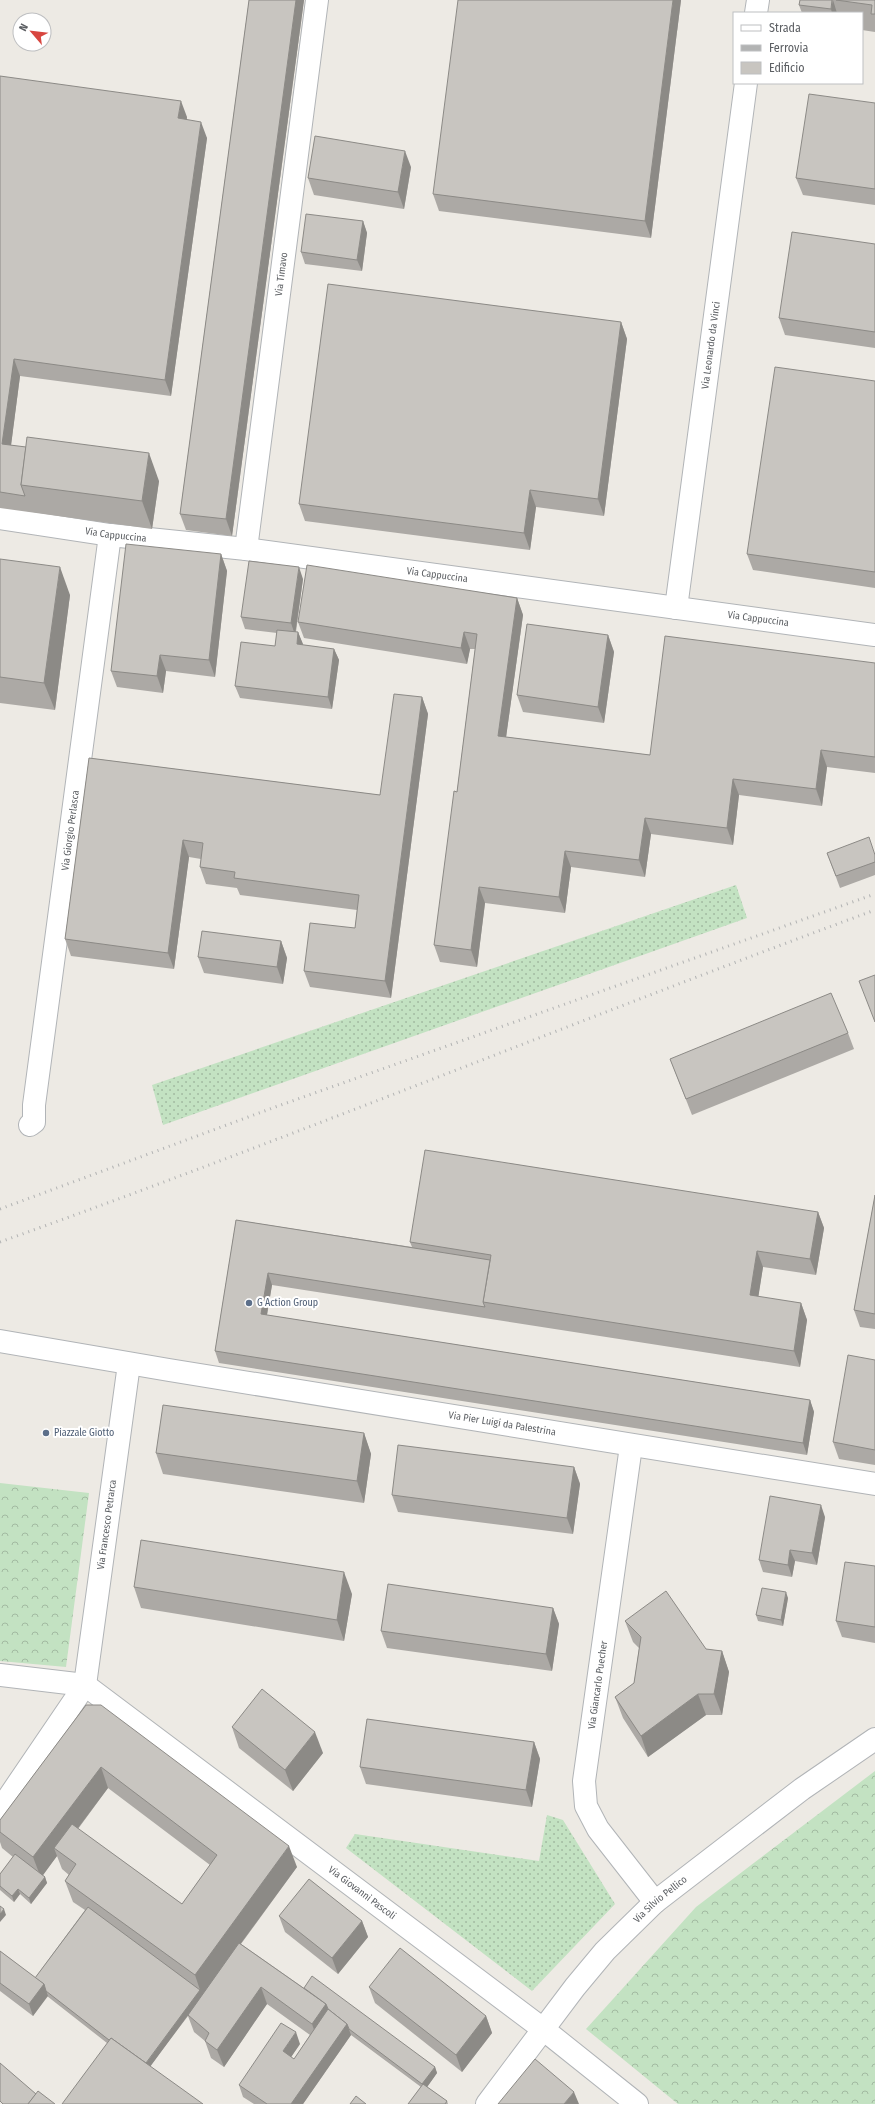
<svg xmlns="http://www.w3.org/2000/svg" width="875" height="2104" viewBox="0 0 875 2104" font-family="'Fira Sans Condensed',sans-serif">
	<defs>
		<pattern id="grass-dots" width="8" height="8" patternUnits="userSpaceOnUse"><rect width="8" height="8" fill="#c3e2c2"/><path d="M2 2h.1M6 6h.1" fill="none" stroke="#a2baa1" stroke-width="1.8" stroke-linecap="round"/></pattern>
		<pattern id="forest-crowns" width="20" height="18" patternUnits="userSpaceOnUse"><rect width="20" height="18" fill="#c3e2c2"/><path d="M2 6a3 3 0 1 1 6 0M12 15a3 3 0 1 1 6 0" fill="none" stroke="#a2baa1"/></pattern>
	</defs>
	<rect width="100%" height="100%" fill="#edeae4"/>
	<g fill="url(#grass-dots)">
		<path d="M736,885L747,918L163,1125L152,1085Z"/>
		<path d="M547,1815L563,1820L615,1904L532,1991L346,1848L355,1834L539,1861Z"/>
	</g>
	<g fill="url(#forest-crowns)">
		<path d="M0,1483L89,1493L66,1667L0,1661Z"/>
		<path d="M875,1771V2104H678L586,2029L696,1907Z"/>
	</g>
	<g fill="none" stroke-linecap="round" stroke-linejoin="round">
		<g stroke="#b1b4b7" stroke-width="24">
			<g id="minor">
				<path d="M756,13L758,0"/>
				<path id="s1" d="M0,518L110,535L246,549L875,635"/>
				<path id="s2" d="M246,549L317,0"/>
				<path id="s3" d="M676,608L746,83"/>
				<path id="s4" d="M30,1125L34,1122V1105L110,535"/>
				<path id="s5" d="M0,1341L169,1370L875,1484"/>
				<path d="M631,1446L584,1781L586,1806L598,1829L655,1902"/>
				<path id="s6" d="M0,1675L85,1685L543,2029L637,2104"/>
				<path id="s7" d="M0,1810L85,1685L129,1364"/>
				<path id="s8" d="M487,2104L575,1987L605,1951L655,1902L802,1789L875,1739"/>
			</g>
		</g>
		<use href="#minor" stroke="#fff" stroke-width="22"/>
		<g stroke="#b2b3b3" stroke-width="3" stroke-dasharray="1 5" stroke-linecap="butt">
			<path d="M0,1209L278,1106L875,894"/>
			<path d="M0,1242C294,1137 582,1018 875,910"/>
		</g>
	</g>
	<g fill="#aca9a5" fill-rule="evenodd">
		<path d="M249,0H304L232,536L186,530L180,514Z"/>
		<path d="M681,0L651,238L439,211L433,194Z"/>
		<path d="M800,0H875V32L862,30V13H802L799,5Z"/>
		<path d="M0,76L187,117V120L207,138L171,396L20,376L11,445L159,481L152,529L0,508Z"/>
		<path d="M875,103V205L803,195L796,178Z"/>
		<path d="M411,167L404,209L314,195L308,178Z"/>
		<path d="M363,221L367,233L362,271L305,264L301,252Z"/>
		<path d="M875,244V348L785,335L779,318Z"/>
		<path d="M621,322L627,339L604,516L536,507L530,550L305,521L299,504Z"/>
		<path d="M875,381V588L753,570L747,554Z"/>
		<path d="M221,554L227,571L215,677L166,671L163,693L117,687L111,671Z"/>
		<path d="M0,559L70,595L55,710L0,703Z"/>
		<path d="M303,579L296,632H298L303,645L334,649L339,660L332,709L240,698L235,686L275,646L277,633L245,629L241,617Z"/>
		<path d="M517,598L523,615L506,737L650,755L875,663V773L827,767L822,806L739,795L733,845L651,834L645,877L571,867L565,913L485,903L477,967L440,962L434,945L457,792L475,649H470L467,664L304,638L298,622Z"/>
		<path d="M608,635L614,652L604,723L523,712L517,695Z"/>
		<path d="M422,697L428,714L391,998L310,987L304,971L355,928L357,910L240,895L237,888L206,884L200,867L201,859L189,857L174,969L71,956L65,939L89,758L380,795Z"/>
		<path d="M827,853L875,855V875L840,888Z"/>
		<path d="M281,941L287,958L283,984L204,973L198,957Z"/>
		<path d="M848,1033L854,1049L692,1115L670,1059Z"/>
		<path d="M875,1195V1329L860,1327L854,1310Z"/>
		<path d="M818,1212L824,1228L816,1275L763,1267L758,1297L801,1303L807,1320L800,1367L272,1285L267,1315L810,1400L814,1412L807,1455L219,1363L215,1351L236,1220L412,1247L410,1242Z"/>
		<path d="M875,1360V1465L839,1459L833,1442Z"/>
		<path d="M364,1433L371,1454L364,1503L163,1474L156,1453Z"/>
		<path d="M574,1467L580,1484L573,1534L398,1512L392,1495Z"/>
		<path d="M825,1517L817,1565L795,1561L792,1577L763,1572L759,1560Z"/>
		<path d="M875,1566V1643L842,1637L836,1621Z"/>
		<path d="M134,1587L352,1594L344,1641L141,1608Z"/>
		<path d="M788,1598L783,1626L758,1621L756,1615Z"/>
		<path d="M553,1608L559,1624L552,1671L387,1648L381,1631Z"/>
		<path d="M625,1621L706,1649L722,1651L729,1672L722,1715H706L648,1757L623,1718L615,1697L634,1683L639,1648L633,1642Z"/>
		<path d="M86,1705L297,1867L241,1944L304,1988L435,2067L437,2073L427,2087L447,2101L448,2104H408L421,2087L351,2035L303,2104H254L243,2097L239,2085L300,2044L291,2057L294,2059L310,2035L267,2004L224,2067L211,2058L205,2041L194,2032L188,2016L150,2066L107,2043L47,1996L33,2016L0,1991V1951L35,1978L85,1910L73,1902L65,1881L69,1875L62,1869L57,1856L42,1875L45,1877L47,1883L31,1904L20,1894L14,1902L0,1890V1874L13,1857L2,1848L0,1842V1820ZM108,1788L210,1865L182,1904L78,1829Z"/>
		<path d="M232,1727L323,1753L293,1791L239,1748Z"/>
		<path d="M534,1742L540,1759L532,1807L366,1784L360,1767Z"/>
		<path d="M279,1916L362,1921L368,1937L338,1974L285,1932Z"/>
		<path d="M369,1987L486,2016L492,2033L462,2072L375,2003Z"/>
	</g>
	<g fill="#8c8a86">
		<path d="M296,0H304L232,536L226,519Z"/>
		<path d="M673,0H681L651,238L645,221Z"/>
		<path d="M833,0L837,13H832L831,9Z"/>
		<path d="M181,101L187,117L184,135L178,118Z"/>
		<path d="M201,122L207,138L171,396L165,380Z"/>
		<path d="M405,151L411,167L404,209L398,192Z"/>
		<path d="M363,221L367,233L362,271L357,260Z"/>
		<path d="M621,322L627,339L604,516L598,499Z"/>
		<path d="M14,359L20,376L9,461L2,444Z"/>
		<path d="M149,453L159,481L152,529L142,501Z"/>
		<path d="M530,490L536,507L530,550L524,533Z"/>
		<path d="M221,554L227,571L215,677L209,660Z"/>
		<path d="M60,567L70,595L55,710L44,683Z"/>
		<path d="M299,567L303,579L295,635L291,623Z"/>
		<path d="M517,598L523,615L504,752L498,736Z"/>
		<path d="M298,632L303,644L301,655L297,644Z"/>
		<path d="M464,632L470,649L467,664L461,648Z"/>
		<path d="M608,635L614,652L604,723L598,707Z"/>
		<path d="M334,649L339,660L332,709L328,697Z"/>
		<path d="M160,655L166,671L163,693L157,676Z"/>
		<path d="M422,697L428,714L391,998L385,981Z"/>
		<path d="M821,750L827,767L822,806L816,789Z"/>
		<path d="M733,779L739,795L733,845L727,828Z"/>
		<path d="M645,818L651,834L645,877L639,860Z"/>
		<path d="M183,840L189,857L174,969L168,953Z"/>
		<path d="M565,851L571,867L565,913L559,897Z"/>
		<path d="M479,887L485,903L477,967L471,950Z"/>
		<path d="M281,941L287,958L283,984L277,967Z"/>
		<path d="M818,1212L824,1228L816,1275L810,1259Z"/>
		<path d="M757,1251L763,1267L756,1312L750,1295Z"/>
		<path d="M268,1273L272,1285L265,1326L261,1314Z"/>
		<path d="M801,1303L807,1320L800,1367L794,1351Z"/>
		<path d="M810,1400L814,1412L807,1455L803,1443Z"/>
		<path d="M364,1433L371,1454L364,1503L357,1481Z"/>
		<path d="M574,1467L580,1484L573,1534L567,1518Z"/>
		<path d="M821,1505L825,1517L817,1565L812,1553Z"/>
		<path d="M790,1550L795,1561L792,1577L788,1565Z"/>
		<path d="M344,1572L352,1594L344,1641L337,1620Z"/>
		<path d="M786,1592L788,1598L783,1626L781,1620Z"/>
		<path d="M553,1608L559,1624L552,1671L546,1654Z"/>
		<path d="M722,1651L729,1672L722,1715L714,1694Z"/>
		<path d="M698,1694L706,1715L648,1757L641,1736Z"/>
		<path d="M315,1732L323,1753L293,1791L285,1770Z"/>
		<path d="M534,1742L540,1759L532,1807L526,1790Z"/>
		<path d="M101,1767L108,1788L60,1852L54,1848L57,1856L41,1878L33,1857Z"/>
		<path d="M289,1846L297,1867L147,2071L145,2065L200,1990L195,1975Z"/>
		<path d="M45,1877L47,1883L31,1904L29,1898Z"/>
		<path d="M18,1889L20,1894L14,1902L12,1896Z"/>
		<path d="M4,1909L6,1915L0,1922V1914Z"/>
		<path d="M362,1921L368,1937L338,1974L332,1958Z"/>
		<path d="M44,1984L48,1996L33,2016L29,2004Z"/>
		<path d="M261,1987L267,2004L224,2067L217,2050Z"/>
		<path d="M326,2004L332,2020L318,2041L312,2024Z"/>
		<path d="M486,2016L492,2033L462,2072L456,2055Z"/>
		<path d="M347,2024L351,2035L303,2104H291Z"/>
		<path d="M296,2032L300,2044L287,2063L283,2051Z"/>
		<path d="M435,2067L437,2073L425,2090L422,2084Z"/>
		<path d="M574,2092L579,2104H564Z"/>
	</g>
	<g fill="#c8c5c0" stroke="#8c8a86">
		<path d="M249,0H296L226,519L180,514Z"/>
		<path d="M458,0H673L645,221L433,194Z"/>
		<path d="M800,0H832L831,9L799,5Z"/>
		<path d="M836,0H875V14H871L872,5Z"/>
		<path d="M0,76L181,101L178,118L201,122L165,380L14,359L2,444L26,447L21,485L25,496L0,492Z"/>
		<path d="M809,94L875,103V189L796,178Z"/>
		<path d="M315,136L405,151L398,192L308,178Z"/>
		<path d="M306,214L363,221L357,260L301,252Z"/>
		<path d="M792,232L875,244V332L779,318Z"/>
		<path d="M328,284L621,322L598,499L530,490L524,533L299,504Z"/>
		<path d="M775,367L875,381V572L747,554Z"/>
		<path d="M27,437L149,453L142,501L21,485Z"/>
		<path d="M126,544L221,554L209,660L160,655L157,676L111,671Z"/>
		<path d="M0,559L60,567L44,683L0,677Z"/>
		<path d="M249,561L299,567L291,623L241,617Z"/>
		<path d="M307,565L517,598L498,736L650,755L665,636L875,663V757L821,750L816,789L733,779L727,828L645,818L639,860L565,851L559,897L479,887L471,950L434,945L454,791L457,792L477,634L464,632L461,648L298,622Z"/>
		<path d="M527,624L608,635L598,707L517,695Z"/>
		<path d="M277,630L298,632L297,644L334,649L328,697L235,686L241,642L275,646Z"/>
		<path d="M394,694L422,697L385,981L304,971L310,923L355,928L359,895L234,878L235,872L200,867L203,843L183,840L168,953L65,939L89,758L380,795Z"/>
		<path d="M869,837L875,855V862L836,876L827,853Z"/>
		<path d="M202,931L281,941L277,967L198,957Z"/>
		<path d="M875,975V1022L859,981Z"/>
		<path d="M831,993L848,1033L686,1099L670,1059Z"/>
		<path d="M425,1150L818,1212L810,1259L757,1251L750,1295L801,1303L794,1351L483,1302L491,1255L410,1242Z"/>
		<path d="M875,1195V1314L854,1310Z"/>
		<path d="M236,1220L490,1260L483,1302L485,1307L268,1273L261,1314L810,1400L803,1443L215,1351Z"/>
		<path d="M848,1355L875,1360V1450L833,1442Z"/>
		<path d="M163,1405L364,1433L357,1481L156,1453Z"/>
		<path d="M398,1445L574,1467L567,1518L392,1495Z"/>
		<path d="M770,1496L821,1505L812,1553L790,1550L788,1565L759,1560Z"/>
		<path d="M141,1540L344,1572L337,1620L134,1587Z"/>
		<path d="M845,1562L875,1566V1627L836,1621Z"/>
		<path d="M388,1584L553,1608L546,1654L381,1631Z"/>
		<path d="M762,1588L786,1592L781,1620L756,1615Z"/>
		<path d="M666,1591L706,1649L722,1651L714,1694H698L641,1736L615,1697L634,1683L641,1637L625,1621Z"/>
		<path d="M262,1689L315,1732L285,1770L232,1727Z"/>
		<path d="M86,1705H101L289,1846L195,1975L65,1881L76,1864L54,1848L72,1824L182,1904L217,1855L101,1767L33,1857L0,1832V1820Z"/>
		<path d="M367,1719L534,1742L526,1790L360,1767Z"/>
		<path d="M15,1854L45,1877L29,1898L18,1889L12,1896L0,1886V1874Z"/>
		<path d="M309,1879L362,1921L332,1958L279,1916Z"/>
		<path d="M0,1906L4,1909L0,1914Z"/>
		<path d="M88,1907L200,1990L146,2063L111,2038L109,2040L46,1991L44,1984L35,1978Z"/>
		<path d="M239,1943L326,2004L312,2024L261,1987L217,2050L205,2041L209,2033L188,2015Z"/>
		<path d="M400,1948L486,2016L456,2055L369,1987Z"/>
		<path d="M0,1951L44,1984L29,2004L0,1983Z"/>
		<path d="M312,1976L435,2067L422,2084L349,2029L347,2024L328,2009L326,2004L304,1988Z"/>
		<path d="M328,2009L347,2024L291,2104H267L239,2085L281,2023L296,2032L283,2051L294,2059Z"/>
		<path d="M111,2038L203,2104H62Z"/>
		<path d="M535,2059L574,2092L564,2104H498Z"/>
		<path d="M0,2063L36,2094L28,2104H3L0,2101Z"/>
		<path d="M423,2084L447,2101L445,2104H408Z"/>
		<path d="M38,2091L55,2104H28Z"/>
		<path d="M356,2096L366,2104H350Z"/>
	</g>
	<g fill="#5c6f8a" stroke="#fff" stroke-width="1.5">
		<circle cx="249" cy="1303" r="4"/>
		<circle cx="46" cy="1433" r="4"/>
	</g>
	<g text-anchor="middle" dominant-baseline="central" stroke-width="4" stroke-linejoin="round" paint-order="stroke">
		<g font-size="10" fill="#5c5f63" stroke="#fff">
			<text stroke="none"><textPath href="#s2" startOffset="277">Via Timavo</textPath></text>
			<text stroke="none"><textPath href="#s3" startOffset="265">Via Leonardo da Vinci</textPath></text>
			<text stroke="none"><textPath href="#s1" startOffset="117">Via Cappuccina</textPath></text>
			<text stroke="none"><textPath href="#s1" startOffset="441">Via Cappuccina</textPath></text>
			<text stroke="none"><textPath href="#s1" startOffset="765">Via Cappuccina</textPath></text>
			<text stroke="none"><textPath href="#s4" startOffset="299">Via Giorgio Perlasca</textPath></text>
			<text stroke="none"><textPath href="#s5" startOffset="509">Via Pier Luigi da Palestrina</textPath></text>
			<text stroke="none"><textPath href="#s7" startOffset="313">Via Francesco Petrarca</textPath></text>
			<text transform="translate(598 1685) rotate(-82)">Via Giancarlo Puecher</text>
			<text stroke="none"><textPath href="#s6" startOffset="432">Via Giovanni Pascoli</textPath></text>
			<text stroke="none"><textPath href="#s8" startOffset="269">Via Silvio Pellico</textPath></text>
		</g>
		<g font-size="10" fill="#4e5e75" stroke="#fff" text-anchor="start">
			<text x="257" y="1303">G Action Group</text>
			<text x="54" y="1433">Piazzale Giotto</text>
		</g>
	</g>
	<rect x="733" y="12" width="130" height="72" fill="#ffffff" stroke="#bebfc1"/>
	<rect x="741" y="25" width="20" height="6" fill="#ffffff" stroke="#bebfc1"/>
	<text x="769" y="32" font-size="12" fill="#5c5f63">Strada</text>
	<rect x="741" y="45" width="20" height="6" fill="#b2b3b3" stroke="#bebfc1"/>
	<text x="769" y="52" font-size="12" fill="#5c5f63">Ferrovia</text>
	<rect x="741" y="62" width="20" height="12" fill="#c8c5c0" stroke="#bebfc1"/>
	<text x="769" y="72" font-size="12" fill="#5c5f63">Edificio</text>
	<g transform="translate(32 32) rotate(298)"><circle r="19" fill="#ffffff" stroke="#bebfc1"/>
	<path d="M0-3L7 15L0 10L-7 15Z" fill="#d8463f"/>
	<text y="-6" font-size="11" font-weight="bold" text-anchor="middle" fill="#5c5f63">N</text>
	</g>
</svg>
